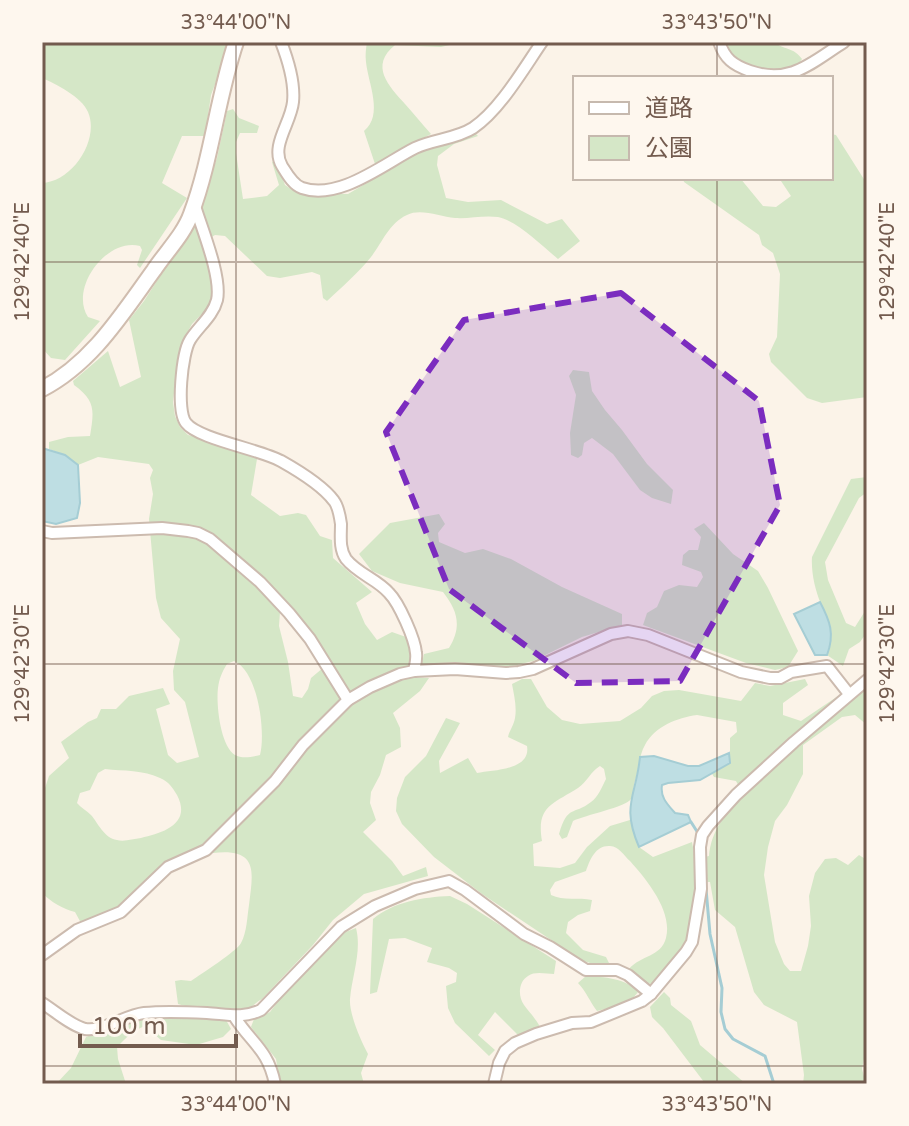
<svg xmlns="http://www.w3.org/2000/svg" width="909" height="1126" viewBox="0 0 909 1126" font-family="'Varela Round','Noto Sans JP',sans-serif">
	<rect width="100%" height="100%" fill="#fbf3e8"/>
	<g fill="#d5e7c7" fill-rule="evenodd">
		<path d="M42,42H231L211,95L205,136H182L162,183L187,198L140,268L137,265L142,250L140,246C107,237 69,288 88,317L100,321L65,360L51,358L42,348V183C72,182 100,140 88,112C82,97 56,84 42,78Z"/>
		<path d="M367,42H462L441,47L395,45C369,66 389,86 405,104C414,114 422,124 431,134L375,164L364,131C384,115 368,83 366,62C365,55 366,48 367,42Z"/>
		<path d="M725,42H774C783,50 794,47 802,59L797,66C770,74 753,67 729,55Z"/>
		<path d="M233,109L239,118L259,126L257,133H240L236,142V153L243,199L267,196L279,185L272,162L276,160L285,185L297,193L348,194L421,151L474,132L478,136L454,144L438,156L437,165L446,198L468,202L501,200L547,224L562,219L580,241L558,259C542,246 518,221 498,217C483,215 469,219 455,218C440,217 421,208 407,215C389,223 382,243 371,257C358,273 342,287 327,301L323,298L320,275L312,272L280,278L267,276L225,236L215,235L210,238L206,246L213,293L208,308L192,324L182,342L175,384L173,402L175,416L180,427L188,435L211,440L257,459L251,495L280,516L298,513L306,515L320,536L332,540L333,558L372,592L356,603L365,624L377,640L392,632L406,637L411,654L408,677L429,678L420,691L393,713L400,728L401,747L386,755L380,775L371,792L370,803L376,820L363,832L392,861L403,876L426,867L428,876L364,894L333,920L313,945L262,999C259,1000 253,1006 251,1007C234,1013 195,1010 178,1004L175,981L181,980L191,981C201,974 237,951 241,943C247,932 247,917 249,905C253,872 259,848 213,853L205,845L167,862L121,905L105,915L81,923L75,912C63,909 51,902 42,893V797L49,776L69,758L61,742L88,722L97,718L101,709H116L129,696L163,688L170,704L156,709L168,755L177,763L199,757L185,702L174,690L173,671L180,639L161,618L156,598L149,519L153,494L150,478L153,470L149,464L98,457L78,465L65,455L49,449V442L68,437L90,436C94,411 96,401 74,385L73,381L108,351L120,387L141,377L129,320L144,301L194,223L217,158L227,111ZM287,606L315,637L330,662L311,678L308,689L302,698L293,696L288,662L279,626L280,612ZM234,661C258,671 266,732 260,755C252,757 242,759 235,755C220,746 216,703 218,688C219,679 222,672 227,664ZM105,769C123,771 144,770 160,778C169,782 172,787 177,795C192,824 163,833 141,838C133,839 124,842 117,840C104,838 98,823 91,815C86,810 81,808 77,803L80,793L90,790L98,773Z"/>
		<path d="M831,134L836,135L867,184L864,198L867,202V397L822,403L807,398L771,362L769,354L777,337L780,274L773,253L762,245L759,235L684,182L683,178H740L763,206L776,207L791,196L779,178H831Z"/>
		<path d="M573,370L589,372L592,391L605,410L622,430L647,464L673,490L671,504L652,498L640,490L613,454L592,438L584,443L582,455L578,458L571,455L570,433L576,395L569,376Z"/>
		<path d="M867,477V492L859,498L825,562L828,580L846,623L855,627L867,608V632L860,642L849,649L843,666L827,655C835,632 830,624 821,604C815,590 811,572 812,557L851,479Z"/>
		<path d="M439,514L445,524L438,533L439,542L465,553L483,549L511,559L562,587L622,614V625L582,637L533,661L513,666L491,669L422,664L424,654L449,648C462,627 458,611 443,592L400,583L372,571L359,554L390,523Z"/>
		<path d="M704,523L733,554L758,571L768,588L798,651L788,667L775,670L746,663L643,625L647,613L657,607L664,591L679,585L697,587L703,577L701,572L682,565L683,555L689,550H698L701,537L694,529Z"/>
		<path d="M522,679H531L547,707L562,720L580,724L620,721L641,708L652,696L664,691L679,690L741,701L755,683L770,686L805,679L808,685L783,703V715L801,721L838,696L843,704L867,684V725L855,715L842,717L803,745V774L787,805L775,821L768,847L764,875L775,942L784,964L790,971H801L808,946L811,926L809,896L815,873L825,859L836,858L848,865L859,855L867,860V1043L862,1069L866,1084H803L804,1075L797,1022L764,1005L754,992L735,927L715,910L710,882H697C696,899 694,924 688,940C681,957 664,972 651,984L640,980L629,969C641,955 661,957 666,938C673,911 646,879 630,861C624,856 619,846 610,846C596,845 590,859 586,871L555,882L550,890L551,895C563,901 579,897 592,900L590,911L578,915L568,922L566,933L583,950L606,957L610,965H596L581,960L482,894L434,857L402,824L396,811L397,798L405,777L426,756L446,718L460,723L439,761L440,773L468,758L477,773C494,770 531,770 527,746L508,737C509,731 514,725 515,718C517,707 514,695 512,684ZM697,715L736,722L737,732L730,738V762L711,772L714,777L736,781L743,794C726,812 711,831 709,856L695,859L692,842L653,857L639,847L630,820L610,826L587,847L575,863L560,868L534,866L533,844L542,841C536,806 553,804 578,788C587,782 591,771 600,766L604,769L606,779C602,787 598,797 591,802C573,816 568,804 559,834L562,839L567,837L573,821C585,815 626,807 631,799C634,794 633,786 635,781C639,769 639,755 645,745C655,726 677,718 697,715Z"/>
		<path d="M450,896L467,904L556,961L554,974C546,974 535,971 528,976C518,982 518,997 524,1005C530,1013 536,1019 540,1027L519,1036L495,1012L478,1035L495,1050L489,1056L455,1023L448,1008L446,986L456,982L457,973L449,968L427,962L432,948L405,938L389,939L377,992L370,994L373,919C393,902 423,897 450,896Z"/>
		<path d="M356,928C362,951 352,976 350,999C349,1014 361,1041 368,1054L361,1073L364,1084H280L276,1059L251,1027L254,1019L270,1012L297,976L343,933Z"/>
		<path d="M586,976C604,977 626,978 638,992L629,1003L597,1011C590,1002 586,991 578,983Z"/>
		<path d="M664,992L670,998L671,1005L691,1021L700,1045L746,1084H703L704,1082L663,1028L652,1017L650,1007Z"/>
		<path d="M151,1017L226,1020L231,1029L223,1037L196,1045L161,1040L145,1026C133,1030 126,1038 117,1047L118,1059L126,1084H56L71,1068L86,1037L117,1025Z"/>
	</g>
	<g fill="#bedee3" stroke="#a5cdd4" stroke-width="2">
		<path d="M42,448L65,455L78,465L80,503L77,518L56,524L42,521Z"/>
		<path d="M820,602C830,621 835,634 827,655H815L794,614Z"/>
		<path d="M729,753L730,763L700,780L668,783L662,785C660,797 667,804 675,813L688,815L691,822L639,847C621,805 636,797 640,757L654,756L688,766H699Z"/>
	</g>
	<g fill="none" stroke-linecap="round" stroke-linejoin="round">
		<g stroke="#a5cdd4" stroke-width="3">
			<path d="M691,822L698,833"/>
			<path d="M706,889L710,934L722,988L721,1012L725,1029L733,1039L765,1056L774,1084"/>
		</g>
		<g stroke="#ccbbaf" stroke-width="14">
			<g id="street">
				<path d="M281,42C288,60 295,83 293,102C291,123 270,146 282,166C287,174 293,185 302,188C339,201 385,163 415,148C434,139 456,139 473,128C500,110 524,68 542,42"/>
				<path d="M719,42C725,59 733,65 750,71C791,85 812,62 844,42"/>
				<path d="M195,206C202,229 222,277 217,300C213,316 198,327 190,340C182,353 176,411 186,423C198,439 259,449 281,461C297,470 323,486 334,501C338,506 340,517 341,524C341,536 339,549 346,559C358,574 377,579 389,593C399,603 415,639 416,653C417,659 415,666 414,671"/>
				<path d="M42,531L52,533L162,528L188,531L198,533L210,539L260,582L289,613L310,639L348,700"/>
				<path d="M42,955L77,930L121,912L168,867L206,850L275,781L303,745L348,700L370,687L400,674L414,671L455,669L506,673L519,672L533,669L611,634L628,631L648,635L741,672L770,678H780L791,672L827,666L849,694"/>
				<path d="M42,1003C55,1011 70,1025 85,1029C102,1032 126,1015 144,1013C163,1011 188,1012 207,1013C226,1014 243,1019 261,1010L341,927L375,906L415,889L449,881L465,890L524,934L550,947L586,970H617L628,975L651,994"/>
				<path d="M234,1016C251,1043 268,1049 275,1084"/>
				<path d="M494,1084L499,1063L505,1051L515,1043L536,1034L572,1023L591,1022L642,1001L651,994L686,952L692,942L701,889L700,847L702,835L708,826L736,795L794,742L867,680"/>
			</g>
		</g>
		<g stroke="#d0bdaf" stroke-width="18">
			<path id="secondary" d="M42,389C92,363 122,314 154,270C166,252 184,234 191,214C212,158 217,98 236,42"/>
		</g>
		<use href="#street" stroke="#fff" stroke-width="10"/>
		<use href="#secondary" stroke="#fff" stroke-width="14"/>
	</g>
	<path fill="#7b2cbf" fill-opacity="0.2" stroke="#7b2cbf" stroke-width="6" stroke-dasharray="16 10" stroke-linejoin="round" d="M621,293L759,401L780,505L680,681L576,683L449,589L386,432L464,320Z"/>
	<path fill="none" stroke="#735b4e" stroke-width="2" stroke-opacity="0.45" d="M236,42V1084M717,42V78M717,178V1084M42,262H867M42,664H867M42,1066H867"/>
	<rect width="909" height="1126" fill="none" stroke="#fef7ee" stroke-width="88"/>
	<rect x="573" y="76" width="260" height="104" fill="#fef7ee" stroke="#c6b9ae" stroke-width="2"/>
	<rect x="589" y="102" width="40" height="12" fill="#ffffff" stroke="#c6b9ae" stroke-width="2"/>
	<text x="645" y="116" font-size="24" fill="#735b4e">道路</text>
	<rect x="589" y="136" width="40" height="24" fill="#d5e7c7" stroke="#c6b9ae" stroke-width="2"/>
	<text x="645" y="156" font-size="24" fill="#735b4e">公園</text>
	<path d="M80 1034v12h156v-12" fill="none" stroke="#735b4e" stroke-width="4"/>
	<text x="92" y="1034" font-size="24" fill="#735b4e" stroke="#fef7ee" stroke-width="6" paint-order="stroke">100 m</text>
	<rect x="44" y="44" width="821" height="1038" fill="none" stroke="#735b4e" stroke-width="3"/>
	<g font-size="20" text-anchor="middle" fill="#735b4e">
		<text x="236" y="29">33°44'00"N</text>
		<text x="717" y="29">33°43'50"N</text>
		<text transform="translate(887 262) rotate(-90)" y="7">129°42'40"E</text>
		<text transform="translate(22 262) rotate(-90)" y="7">129°42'40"E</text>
		<text transform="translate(887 664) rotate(-90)" y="7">129°42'30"E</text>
		<text transform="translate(22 664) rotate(-90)" y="7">129°42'30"E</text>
		<text x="236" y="1111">33°44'00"N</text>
		<text x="717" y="1111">33°43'50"N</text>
	</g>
</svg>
